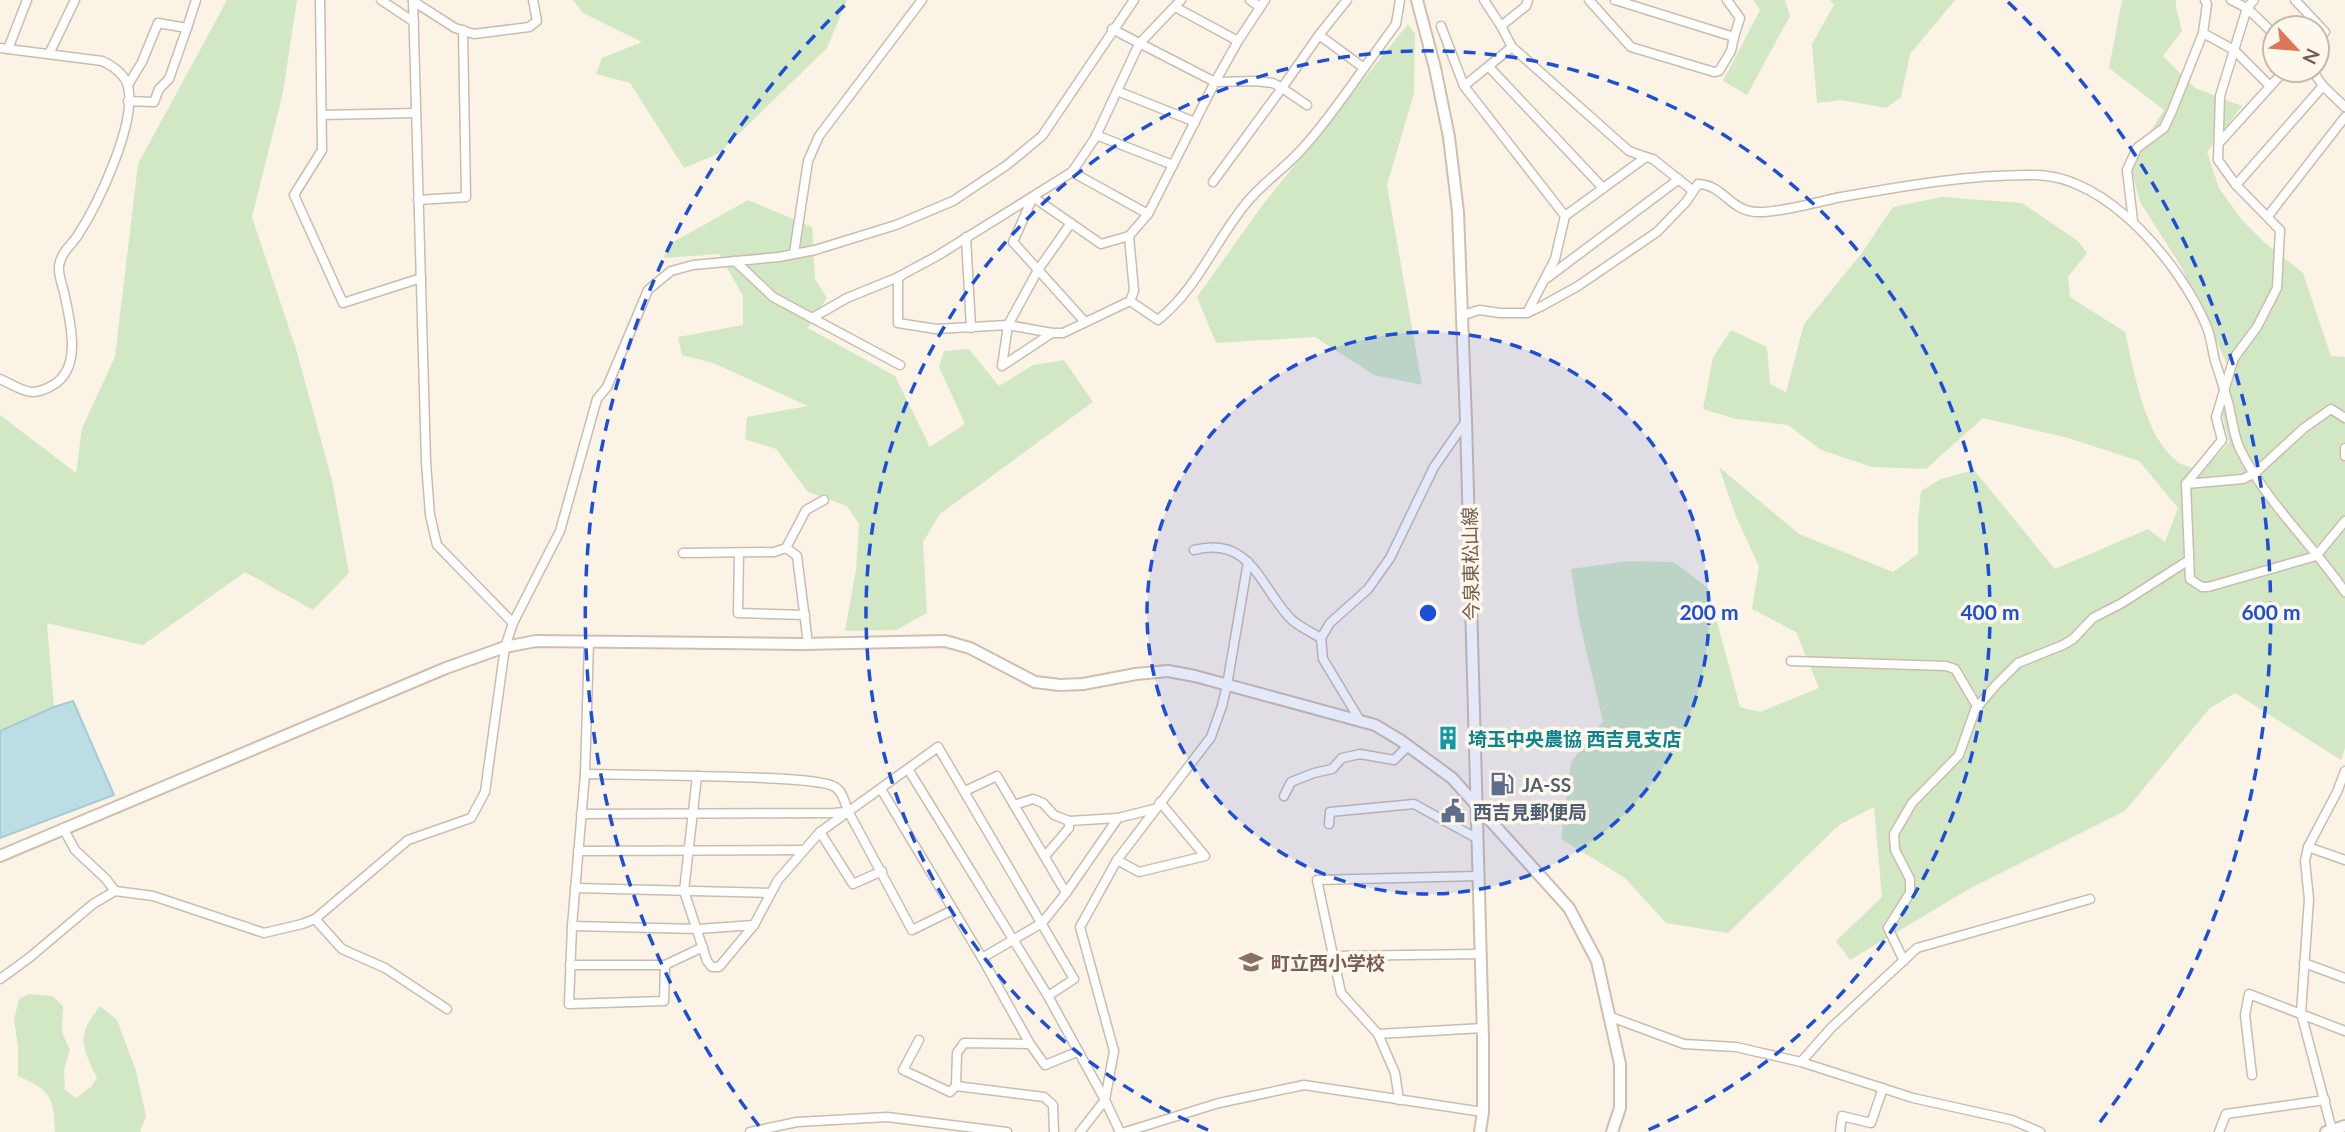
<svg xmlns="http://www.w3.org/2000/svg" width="2345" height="1132" viewBox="0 0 2345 1132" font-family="Lato,'Noto Sans JP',sans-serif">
	<rect width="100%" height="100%" fill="#fbf3e6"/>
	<g fill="#d2e8c5">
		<path d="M227,0H297L283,92L252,217L296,349L332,480L349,573L313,610L245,572L143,645L47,623L54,707L0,731V415L76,473L82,428L115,357L138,164Z"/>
		<path d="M573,0H847L827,48L718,154L684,168L630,83L596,74L602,58L642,42L583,13Z"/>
		<path d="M1753,0H1785L1790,16L1747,95L1723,81L1760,10Z"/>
		<path d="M1830,0H1955L1910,54L1901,97L1886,108L1841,100L1817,103L1812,44L1834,5Z"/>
		<path d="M2122,0H2176V7L2182,31L2163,56L2195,88L2242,106L2207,152L2219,188L2242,220L2263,241L2303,273L2331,356L2345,357V748L2341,760L2235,693L2209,709L2125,811L1969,889L1850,960L1836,941L1882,897L1874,807L1839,825L1728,933L1666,923L1625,878L1561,839L1571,762L1603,721L1579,620L1571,569L1628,561L1674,562L1708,588L1740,707L1760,712L1819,688L1796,632L1752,609L1759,567L1735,514L1719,467L1799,534L1893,572L1918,554V520L1921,491L1941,479L1974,470L2055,569L2148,529L2165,542L2178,508L2139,461L2068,438L1983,418L1926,469L1872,467L1821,450L1788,425L1736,419L1703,409L1713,357L1731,330L1767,347L1770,384L1786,392L1804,324L1861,254L1893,207L1942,197L2022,203L2078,241L2087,253L2068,277L2070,297L2125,332C2134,370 2144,437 2178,462C2184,467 2197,468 2204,470L2229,442L2220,406L2233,377L2182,268L2140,202L2130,164L2164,110L2109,68Z"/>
		<path d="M1408,24L1415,34L1414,93L1387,185L1422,385L1374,375L1315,337L1216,343L1197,297L1261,207Z"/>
		<path d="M748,200L812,227L815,279L827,298L808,328L895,376L930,447L965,424L939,367L944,351L969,349L999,386L1033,365L1064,360L1093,402L940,514L923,542L927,613L896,630L845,631L856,570L859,524L847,506L808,492L776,449L745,439L747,417L808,406L713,363L682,355L678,337L743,325V296L719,254L664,258L668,245Z"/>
		<path d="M29,994L52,996L63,1006L62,1032L70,1050L64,1070L65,1090L76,1098L91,1087L97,1078C81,1044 76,1037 100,1006L117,1020L136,1071L146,1116L140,1132H55C54,1096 50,1090 18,1076V1046L14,1020L19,999Z"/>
	</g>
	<path fill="#bcdde3" stroke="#a3cbd5" stroke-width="2" d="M73,701L114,795L0,838V731L54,707Z"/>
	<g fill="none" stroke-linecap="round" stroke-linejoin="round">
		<g stroke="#ccbcad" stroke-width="11">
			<g id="street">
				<path d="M320,0L322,150L294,195L343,303L421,278"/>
				<path d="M381,0L414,22"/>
				<path d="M413,0L426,462L430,515L437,545L513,623"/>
				<path d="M1250,0L1260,7"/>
				<path d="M1484,0L1501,26L1526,6L1528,0"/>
				<path d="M1589,0L1631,47L1714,72L1719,71L1731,51L1734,37L1615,0"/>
				<path d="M1727,0L1740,18L1734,37"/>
				<path d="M2231,0L2247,8L2275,35"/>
				<path d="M2295,0L2325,32"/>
				<path d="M413,1L455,28L474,34L529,27L537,21L533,0"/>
				<path d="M1175,7L1238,41"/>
				<path d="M1441,26L1464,86L1512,47"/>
				<path d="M1501,26L1512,47L1629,151L1646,157"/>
				<path d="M1112,29L1215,82L1255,81L1273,83L1282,88L1319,35L1347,0"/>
				<path d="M2203,33L2234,50L2270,86"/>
				<path d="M0,48L102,61C113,66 124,73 128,86C137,123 98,204 78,235C71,246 61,252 59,266C58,274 62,285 64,292C70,321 83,368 53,385C30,399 22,389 0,379"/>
				<path d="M8,49L27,0"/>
				<path d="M49,54L75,0"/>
				<path d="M1489,67L1603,188"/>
				<path d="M1364,68L1396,24L1400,0"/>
				<path d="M2312,70L2323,86L2345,107"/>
				<path d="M128,85L142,62L158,23L187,28L196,0"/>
				<path d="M1464,86L1565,216"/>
				<path d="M1117,91L1195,122"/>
				<path d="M128,101L154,102L159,89L169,79L187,28"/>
				<path d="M322,115L416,113"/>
				<path d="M1096,135L1173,165"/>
				<path d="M2219,143L2285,70"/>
				<path d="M1072,172L1148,214"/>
				<path d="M1213,182L1282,88L1307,105"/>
				<path d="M2236,185L2323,86"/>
				<path d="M1033,197L1101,244L1129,236L1148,214L1215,82L1238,41L1265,0"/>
				<path d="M1033,197L1013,242L1085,322"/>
				<path d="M418,200L466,197L463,30"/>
				<path d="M2268,216L2345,117"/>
				<path d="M2133,221L2127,170L2137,148L2164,128L2172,111L2203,33L2207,4L2205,0"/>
				<path d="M1129,236L1134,291L1130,301L1063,333H1052L1008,325L936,329L898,323V277L937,256L1072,172L1095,138L1139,44L1181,0"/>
				<path d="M966,237L971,328"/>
				<path d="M794,253L808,161L819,136L922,0"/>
				<path d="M735,261L773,297L900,365"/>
				<path d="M1547,278L1679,179"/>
				<path d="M1130,301L1158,320C1199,287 1215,240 1248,201C1264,182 1285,168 1302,149C1325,124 1344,96 1364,68L1319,35"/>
				<path d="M1527,313L1555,259L1565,216L1646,157L1653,159L1692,190"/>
				<path d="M1461,316L1479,310L1500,313H1527L1542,306L1578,286L1657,232L1686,202L1698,184C1726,185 1729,214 1763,212C1786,211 1817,202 1841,197C1904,186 1971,174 2035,175C2107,175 2180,264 2206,325C2211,336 2212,349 2215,361C2220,376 2225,391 2229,406C2232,420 2234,435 2239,447C2265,502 2312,543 2345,592"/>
				<path d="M812,318L847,298L901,276"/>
				<path d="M1052,333L1002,366L1008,325L1038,270L1071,223"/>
				<path d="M2345,418L2331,409L2304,428L2255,473L2243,479L2186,484L2190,579L2202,587H2208L2316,556L2345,521"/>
				<path d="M2345,448V456"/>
				<path d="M2186,484L2222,440L2216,417L2234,358L2257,327L2277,288L2280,230L2236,185L2218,160L2220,96L2247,8L2254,0"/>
				<path d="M786,548L797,556L808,644"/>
				<path d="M1194,550C1250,536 1259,584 1289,617C1297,626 1311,632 1321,638"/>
				<path d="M683,553L774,552L786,548L806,510L824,500"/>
				<path d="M739,553L738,613L805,615"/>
				<path d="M589,641L585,774L572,926L569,1004L664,1001L665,965"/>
				<path d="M1791,661L1946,666L1955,669L1978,708"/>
				<path d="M1361,722L1323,659L1321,638L1330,623L1368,589L1390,558L1434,467L1466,421"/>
				<path d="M908,769L1048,996L1105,1100L1080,1132"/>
				<path d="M585,774L697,776"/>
				<path d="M881,789L982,958L1030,1044"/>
				<path d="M965,791L997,776L1066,893"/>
				<path d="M1284,796L1291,782L1314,773L1332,769L1342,758L1360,754L1394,760L1408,746"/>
				<path d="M1014,805L1033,799L1043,803L1054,815L1069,821"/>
				<path d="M581,814L834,813L845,812"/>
				<path d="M1329,824L1330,812L1414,804L1476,838"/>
				<path d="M63,828L75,850L106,879L115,891"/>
				<path d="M820,832L853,884L882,871"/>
				<path d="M2308,847L2345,860"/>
				<path d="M578,851L804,850"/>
				<path d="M1046,855L1069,828V821L1118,818L1154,809"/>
				<path d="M1117,860L1139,872L1205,856L1160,802"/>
				<path d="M575,888L771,893"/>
				<path d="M953,910L912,930L848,811C845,803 843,792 835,787C821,777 721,777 697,776L684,891L707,961L712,967H719L754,925L778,880L820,832L938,747L1074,979L1048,996"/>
				<path d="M315,919L342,949L385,968L447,1009"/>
				<path d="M572,926L698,929L754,925"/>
				<path d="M1333,956L1480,954"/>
				<path d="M982,958L1042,923L1066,893L1118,818"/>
				<path d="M1904,961L1888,928L1910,893V879L1895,850L1894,834L1912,803L1959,755L1975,710L1995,686L2018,663L2063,645L2073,639L2093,618L2122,603L2189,560"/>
				<path d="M2304,963L2345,978"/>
				<path d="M570,965H665L703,947"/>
				<path d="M0,979L29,958L93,904L115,891L153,896L264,933L302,924L315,919L408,840L471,818L485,792L505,647L513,623L560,531L597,399L607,387L648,290L671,271L693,265L779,257L815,250L896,225L953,201L1007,165L1042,136L1134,0"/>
				<path d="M1611,1017L1684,1044L1736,1047L1801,1062L1913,1098L2012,1120L2040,1132"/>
				<path d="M1378,1034L1483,1028"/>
				<path d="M919,1040L903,1070L950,1092L956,1086L957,1053L964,1043L1030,1044L1045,1065L1077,1052"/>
				<path d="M1801,1062L1831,1028L1917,948L2090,899"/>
				<path d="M2252,1075L2245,1015L2249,994L2345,1031"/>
				<path d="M956,1086L1044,1097L1053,1105L1054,1132"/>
				<path d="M1399,1100L1395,1073L1378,1034L1341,993L1317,880L1477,876"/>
				<path d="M2332,1130L2301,1013L2309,899L2305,861L2308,847L2337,792L2345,771"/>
				<path d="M750,1132L797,1122L887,1117L1007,1132"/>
				<path d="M1120,1132L1105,1100L1114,1051L1080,927L1117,860L1211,737L1222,706L1227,685L1248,562"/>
				<path d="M1125,1132L1219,1103L1304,1085L1483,1112"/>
				<path d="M1840,1132L1842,1116L1871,1123L1883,1088"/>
				<path d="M2219,1132L2226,1114L2325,1100"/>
			</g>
		</g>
		<g stroke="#d1bead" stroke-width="14">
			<g id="secondary">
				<path d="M1417,0L1435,68L1449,137L1458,212L1466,421L1483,1038V1112L1480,1132"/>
				<path d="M0,856L446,668L505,647L536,641L802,644L945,641L970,648L1035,682L1060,685L1083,684L1136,674L1168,671L1195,676L1375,725L1400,740L1452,778L1569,908L1597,961L1620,1064V1108L1612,1132"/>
				<path d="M2326,1132L2345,1126"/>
			</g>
		</g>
		<use href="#street" stroke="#fff" stroke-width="8"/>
		<use href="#secondary" stroke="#fff" stroke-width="10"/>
	</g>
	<circle cx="1428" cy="613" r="281" fill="#1d4ed8" fill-opacity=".12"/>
	<g fill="none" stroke="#1d4ed8" stroke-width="3.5" stroke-dasharray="12 9">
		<circle cx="1428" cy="613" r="281"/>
		<path d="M1208 1130A562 562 0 1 1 1648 1130"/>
		<path d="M759 1126A843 843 0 0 1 848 2M2008 2A843 843 0 0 1 2097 1126"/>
	</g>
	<defs>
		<g id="building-bare" transform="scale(1.89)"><path d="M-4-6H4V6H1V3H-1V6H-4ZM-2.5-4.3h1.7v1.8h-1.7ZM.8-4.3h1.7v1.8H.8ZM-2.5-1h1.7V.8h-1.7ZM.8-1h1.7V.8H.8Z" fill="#0f9aa8" stroke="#fef7ec" stroke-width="2.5" paint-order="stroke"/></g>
		<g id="fuel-bare" transform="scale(1.89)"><path d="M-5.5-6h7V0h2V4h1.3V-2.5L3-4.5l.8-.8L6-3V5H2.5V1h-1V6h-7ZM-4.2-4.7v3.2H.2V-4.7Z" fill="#5c6f8a" stroke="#fef7ec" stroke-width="2.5" paint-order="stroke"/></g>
		<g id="civic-bare" transform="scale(1.89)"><path d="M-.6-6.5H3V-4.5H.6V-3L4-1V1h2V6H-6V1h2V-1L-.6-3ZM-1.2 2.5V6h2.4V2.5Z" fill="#5c6f8a" stroke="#fef7ec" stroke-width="2.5" paint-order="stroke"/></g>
		<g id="school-bare" transform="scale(1.89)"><path d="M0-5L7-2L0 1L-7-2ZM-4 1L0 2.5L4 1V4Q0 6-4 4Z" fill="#8d6e63" stroke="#fef7ec" stroke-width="2.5" paint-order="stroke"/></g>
	</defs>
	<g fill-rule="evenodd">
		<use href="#building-bare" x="1448" y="738"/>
		<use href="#fuel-bare" x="1502" y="784"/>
		<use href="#civic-bare" x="1453" y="811"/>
		<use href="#school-bare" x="1251" y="962"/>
	</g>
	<g text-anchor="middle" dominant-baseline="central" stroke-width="7" stroke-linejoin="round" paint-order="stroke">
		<g font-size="19" fill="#735b4c" stroke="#fef7ec">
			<text transform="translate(1470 564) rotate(-91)">今泉東松山線</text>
		</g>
		<g font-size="19" font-weight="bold" fill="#0d838f" stroke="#fef7ec" text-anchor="start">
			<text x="1468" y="738">埼玉中央農協 西吉見支店</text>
		</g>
		<g font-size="19" font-weight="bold" fill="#4e5e75" stroke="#fef7ec" text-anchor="start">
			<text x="1522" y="784">JA-SS</text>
			<text x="1473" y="811">西吉見郵便局</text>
		</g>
		<g font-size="19" font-weight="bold" fill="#785e54" stroke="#fef7ec" text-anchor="start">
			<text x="1271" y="962">町立西小学校</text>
		</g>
	</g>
	<circle cx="1428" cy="613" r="10" fill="#1d4ed8" stroke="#fef7ec" stroke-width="3.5"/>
	<g font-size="21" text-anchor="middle" font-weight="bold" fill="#1d4ed8" stroke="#fef7ec" stroke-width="7" stroke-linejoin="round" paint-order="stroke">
		<text x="1709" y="620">200 m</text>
		<text x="1990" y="620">400 m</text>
		<text x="2271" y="620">600 m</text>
	</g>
	<g transform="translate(2296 49) rotate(116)"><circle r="33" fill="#fef7ec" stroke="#c6b9ac" stroke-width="2"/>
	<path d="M0-5L12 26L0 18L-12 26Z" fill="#dd7653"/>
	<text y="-10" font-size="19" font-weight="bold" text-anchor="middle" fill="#735b4c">N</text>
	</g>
</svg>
